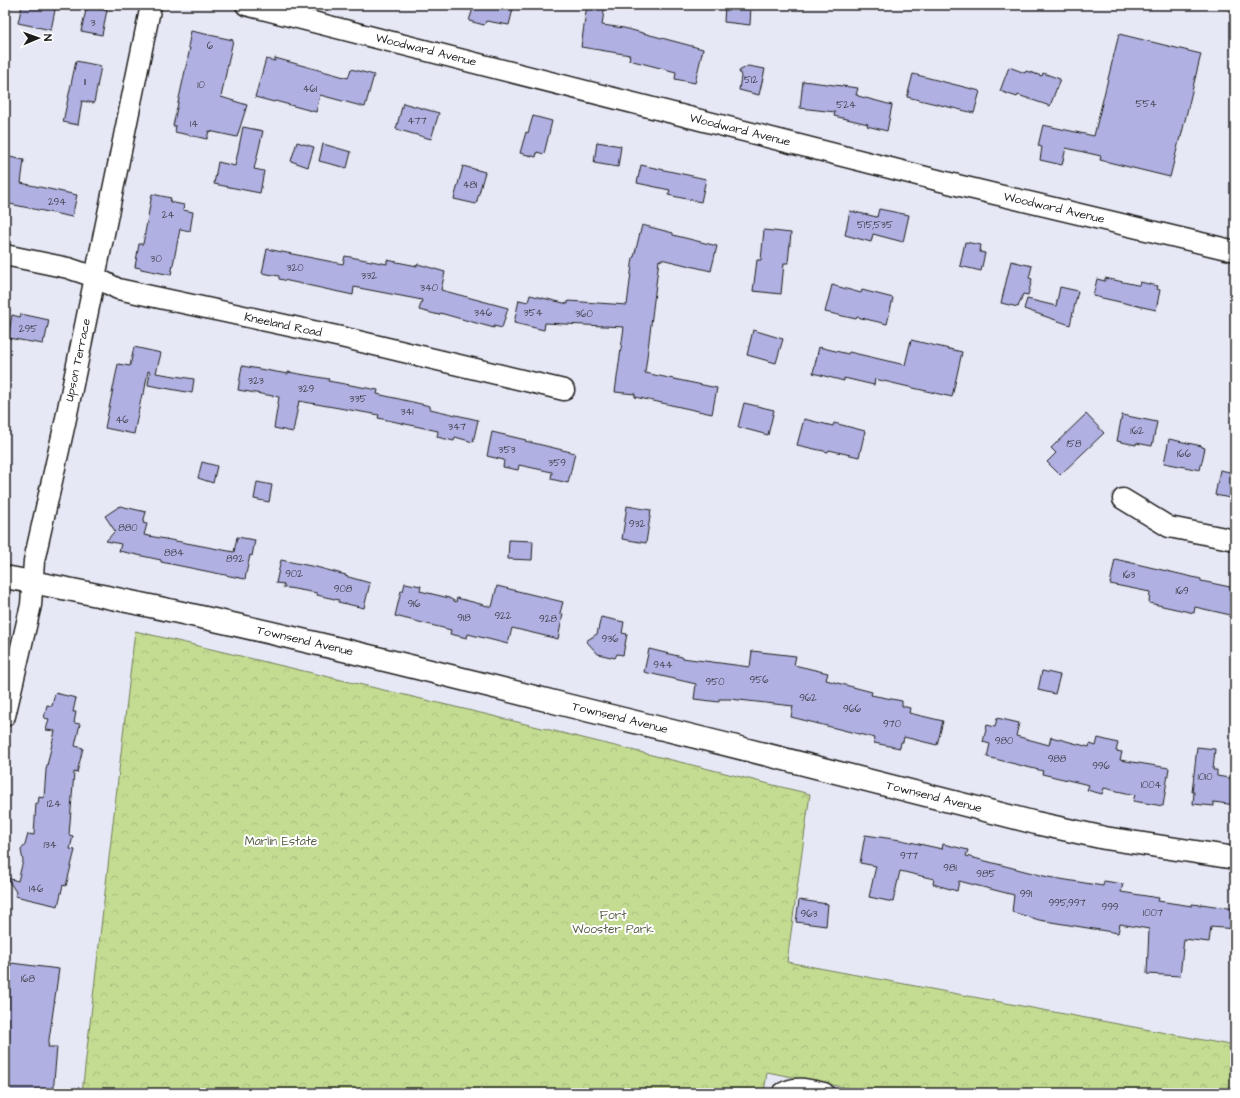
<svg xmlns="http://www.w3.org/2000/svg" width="1240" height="1098" viewBox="0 0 1240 1098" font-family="'Architects Daughter',sans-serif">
	<defs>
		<pattern id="forest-crowns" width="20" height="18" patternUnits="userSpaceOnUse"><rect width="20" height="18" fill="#c4dc92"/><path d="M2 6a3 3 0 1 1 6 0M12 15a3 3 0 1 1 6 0" fill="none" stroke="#a8bc7d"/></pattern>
	</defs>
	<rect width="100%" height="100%" fill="#e7e8f6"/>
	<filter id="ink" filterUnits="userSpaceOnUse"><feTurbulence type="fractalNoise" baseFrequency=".025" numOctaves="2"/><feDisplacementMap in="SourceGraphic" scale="8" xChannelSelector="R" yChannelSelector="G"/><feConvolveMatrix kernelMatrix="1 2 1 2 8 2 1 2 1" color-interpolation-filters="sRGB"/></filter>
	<g filter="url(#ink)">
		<path fill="url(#forest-crowns)" stroke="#707c57" d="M135,631L489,715L810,794L787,962L1235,1046V1093H873L767,1072L764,1093H82Z"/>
		<g fill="#b0b1e2" stroke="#1c1c1c">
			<path d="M22,5H56L51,30L18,23Z"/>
			<path d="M474,5H514L509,25L486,21L484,25L469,21Z"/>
			<path d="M587,5H605L602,25L624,28L703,49L695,83L675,79L676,72L629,60L630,55L581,47Z"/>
			<path d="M725,5H751L750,25L724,22Z"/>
			<path d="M87,6L107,10L102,35L81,31Z"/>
			<path d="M191,31L233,40L221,97L247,105L237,137L209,131L207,139L175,132L176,126H173L190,48L188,47Z"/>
			<path d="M1119,34L1201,54L1181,137H1180L1170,177L1100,160L1101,156L1066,148L1062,165L1040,160L1042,147L1038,146L1043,125L1094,136Z"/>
			<path d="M275,58L348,78L351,69L374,75L365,107L320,95L316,112L275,101L274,102L255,97L266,59L275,61Z"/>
			<path d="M76,61L101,66L94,103L82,101L78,125L63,122Z"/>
			<path d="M748,66L765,69L759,95L739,90L741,76L739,71Z"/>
			<path d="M1009,67L1025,73L1026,71L1042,76L1043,73L1060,79L1050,106L1018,95L1017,97L1000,91Z"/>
			<path d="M913,74L980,91L974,113L907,97Z"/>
			<path d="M803,81L858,88L856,95H858V96L892,105L887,131L867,126L868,124L834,116L835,112L800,108Z"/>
			<path d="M403,103L439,113L431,139L396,129Z"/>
			<path d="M533,116L552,121L544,154L537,152L536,157L520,153L526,132L528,133Z"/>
			<path d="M243,127L263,131L254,169L264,171L260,193L214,184L218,162L235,166Z"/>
			<path d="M297,142L314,147L308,167L291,161Z"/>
			<path d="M597,142L621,146L618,167L594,163Z"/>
			<path d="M323,144L351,152L347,168L319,161Z"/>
			<path d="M5,156L24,160L21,183L77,195L72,217L5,203Z"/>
			<path d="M641,165L706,179L701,202L668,195L670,190L637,183Z"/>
			<path d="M463,166L485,172L476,204L454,199Z"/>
			<path d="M152,194L171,198L170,202L184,205L183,210L193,212L190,231L180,229L171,275L141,269V268L135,267L139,244H143Z"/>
			<path d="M879,209L909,215L903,242L873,234L871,242L845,235L850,211L877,217Z"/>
			<path d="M642,225L673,233V235L717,246L711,271L661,259V261L659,260L645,373L717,388L712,414L635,397V394L615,392L624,327L545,323L544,330L514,323L519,300L528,302L530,295L568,304V301L627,305L633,257H634Z"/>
			<path d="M764,230L791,233L788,263H784L781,294L753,291L757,260H761Z"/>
			<path d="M965,242L981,245L980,252L985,253L981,271L960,266Z"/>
			<path d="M267,249L343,264L345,256L387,264V260L417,266L418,264L445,272L441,290L508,308L502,328L494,326V328L440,313L439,315L419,310L422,300L354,287L353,295L279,279V276L262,273Z"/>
			<path d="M1011,261L1032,266L1029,278L1032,279L1028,295L1023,294L1018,307L1001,303Z"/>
			<path d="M1105,278L1137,285H1139L1140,282L1158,286L1157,289L1160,290L1156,310L1093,296L1097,279L1105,281Z"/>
			<path d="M832,285L861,293L862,290L893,298L887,324L857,317L856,319L825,312Z"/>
			<path d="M1060,287L1078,291L1070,325L1024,309L1027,299L1056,306Z"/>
			<path d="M21,314L49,320L45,339H44L43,344L8,338L12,315L20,317Z"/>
			<path d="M753,330L783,339L776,363L747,355Z"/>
			<path d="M911,340L962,352L952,397L875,379L874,385L844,378V381L813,373L819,347L848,354L849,352L905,365Z"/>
			<path d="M134,347L161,353L156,373L194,379L192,393L148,385L150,372L148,371L144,394H142L134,434L105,428L118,364L130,366Z"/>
			<path d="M242,366L288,374V372L329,379L328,381L378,390L377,394L430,406V409L478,420L473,442L455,437L454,441L437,437L438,431L378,418L379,415L299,401L293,432L274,428L279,397L238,390Z"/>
			<path d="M744,403L774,410L768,435L738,427Z"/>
			<path d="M1086,414L1104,433L1060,475L1047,462L1056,453L1051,448Z"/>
			<path d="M1122,415L1157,422L1152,446L1136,443V445L1117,441Z"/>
			<path d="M804,419L833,426L834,423L865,431L859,457L829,450L828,452L797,445Z"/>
			<path d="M492,432L526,440L525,441L575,453L568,483L551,479L552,472L519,465L518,470L503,467L504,460L487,456Z"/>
			<path d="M1169,439L1202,446V447L1205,448L1200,470L1164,463Z"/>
			<path d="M202,462L217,466L213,483L198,478Z"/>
			<path d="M1220,470L1235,473V499L1215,495Z"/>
			<path d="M257,482L272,485L269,502L254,499Z"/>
			<path d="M120,506L146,512L143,523L147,524L144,535L234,552L237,537L255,540L252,556L250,555L245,579L161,562V560L119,551L121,544L106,541L115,531L105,516Z"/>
			<path d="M627,506L651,510L646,543L622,539Z"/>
			<path d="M509,540L533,541L532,560L508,559Z"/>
			<path d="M1115,559L1201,579V581L1235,588V616L1195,607L1194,613L1149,603L1150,592L1110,584Z"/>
			<path d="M281,560L316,567L346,575L345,576L370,583L364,608L338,602L339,600L317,595V593L283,587L284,584L276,583Z"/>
			<path d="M405,583L421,586L420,591L449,598L456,602L457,598L492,607L497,586L563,602L560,613L563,614L558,639L512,628L508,644L468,634L467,638L450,634L451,630L395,616L401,591H403Z"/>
			<path d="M601,617L624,622L622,633L627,634L623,655L617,654L615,658L598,654L586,641L597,634Z"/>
			<path d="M649,649L682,657V658L750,667L752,651L796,656L794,665L828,673L826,680L872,692L871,695L902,701V706L910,708L909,713L943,721L937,745L904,737L903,742H901L900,748L874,743L875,738L791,717L793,706L730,699H719V702L694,699L696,684L644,672Z"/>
			<path d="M1042,671L1060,675L1055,694L1038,690Z"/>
			<path d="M55,693L76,698L73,712H76L74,723L80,724L75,746L83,748L77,773L74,772L69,835L73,836L70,849L75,850L66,886L63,885L58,906L15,896L16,892L7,878L18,881L23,861L21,850L25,845L28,834L34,835L36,803L38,804L39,797L44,798L46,770L55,731L46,730L49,719L44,718L47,705L52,706Z"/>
			<path d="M997,718L1019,723L1016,736L1049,745L1051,737L1089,747L1090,744L1096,746L1098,738L1118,743L1116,751L1122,752L1120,760L1169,768L1163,806L1133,801L1135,795L1104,788L1102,794L1087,790L1089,785L1042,774L1043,771L987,757L990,744L983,742L987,725L995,727Z"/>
			<path d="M1197,747L1215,749L1213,770H1217V776L1235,779V805L1214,802V806L1193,804L1194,792H1192Z"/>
			<path d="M865,835L901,840L942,849L943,844L968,850L966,856L1048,877L1103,886L1104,881L1123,884L1121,892L1159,898L1158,901L1192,906V904L1201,905V904L1235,909V929L1211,927L1209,942L1184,939L1180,976L1147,974L1149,929L1120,924L1118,933L1039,920L1012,912L1014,895L959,881L957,891L933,884L934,879L900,871L893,902L869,897L876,866L860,863Z"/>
			<path d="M799,900L828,904L826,926L796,922Z"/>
			<path d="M11,963L59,969L48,1047H57L53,1093H5V970L10,971Z"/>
		</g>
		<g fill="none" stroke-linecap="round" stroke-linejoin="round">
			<g stroke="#1c1c1c" stroke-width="23">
				<g id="minor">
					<path d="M246,5L961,186L1235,251"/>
					<path d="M5,255L68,268L95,277L118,289L341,337L564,390"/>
					<path d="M1123,499L1169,527L1235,540"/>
					<path d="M5,716L31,605L34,561L65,423L151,5"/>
					<path d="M783,1093C796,1085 810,1090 824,1093"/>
				</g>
			</g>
			<g stroke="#1c1c1c" stroke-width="25">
				<path id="secondary" d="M5,577C194,612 380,658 566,705C723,743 880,783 1036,823L1105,838L1235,858"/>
			</g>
			<use href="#minor" stroke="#fff" stroke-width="20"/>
			<use href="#secondary" stroke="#fff" stroke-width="22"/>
		</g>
	</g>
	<g text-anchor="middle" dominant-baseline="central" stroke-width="4" stroke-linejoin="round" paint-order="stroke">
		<g font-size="10" fill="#41414e">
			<text x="93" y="23">3</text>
			<text x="210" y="46">6</text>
			<text x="751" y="80">512</text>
			<text x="85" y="82">11</text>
			<text x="201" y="85">10</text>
			<text x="310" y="89">461</text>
			<text x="1146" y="104">554</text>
			<text x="846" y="105">524</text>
			<text x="417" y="121">477</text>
			<text x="194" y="124">14</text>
			<text x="470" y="185">481</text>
			<text x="57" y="202">294</text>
			<text x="168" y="215">24</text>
			<text x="875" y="225">515;535</text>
			<text x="156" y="259">30</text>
			<text x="295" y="268">320</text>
			<text x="369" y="276">332</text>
			<text x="429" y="288">340</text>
			<text x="483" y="313">346</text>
			<text x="533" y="313">354</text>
			<text x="584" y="314">360</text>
			<text x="28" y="329">295</text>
			<text x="256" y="381">323</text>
			<text x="306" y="389">329</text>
			<text x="358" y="399">335</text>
			<text x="407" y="412">341</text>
			<text x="122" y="420">46</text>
			<text x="457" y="427">347</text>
			<text x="1137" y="431">162</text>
			<text x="1074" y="444">158</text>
			<text x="507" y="450">353</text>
			<text x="1184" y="454">166</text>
			<text x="557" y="463">359</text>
			<text x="637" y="524">932</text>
			<text x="128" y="528">880</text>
			<text x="174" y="553">884</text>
			<text x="235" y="559">892</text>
			<text x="294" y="574">902</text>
			<text x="1129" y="575">163</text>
			<text x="343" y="589">908</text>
			<text x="1182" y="591">169</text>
			<text x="414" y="604">916</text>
			<text x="503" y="616">922</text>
			<text x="464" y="618">918</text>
			<text x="548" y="619">928</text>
			<text x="610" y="639">936</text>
			<text x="663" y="665">944</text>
			<text x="759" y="680">956</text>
			<text x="715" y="682">950</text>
			<text x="808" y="698">962</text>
			<text x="852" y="709">966</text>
			<text x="892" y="724">970</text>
			<text x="1004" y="741">980</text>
			<text x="1057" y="759">988</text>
			<text x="1101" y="766">996</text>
			<text x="1205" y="777">1010</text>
			<text x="1151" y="785">1004</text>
			<text x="54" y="804">124</text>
			<text x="50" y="845">134</text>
			<text x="909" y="856">977</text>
			<text x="950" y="868">981</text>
			<text x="986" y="874">985</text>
			<text x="36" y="889">146</text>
			<text x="1026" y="894">991</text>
			<text x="1067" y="903">995;997</text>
			<text x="1110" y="907">999</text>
			<text x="1153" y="913">1007</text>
			<text x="809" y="914">963</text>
			<text x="28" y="979">168</text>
		</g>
		<g font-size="12" fill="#1c1c1c" stroke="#fff">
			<text transform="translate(426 50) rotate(14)">Woodward Avenue</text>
			<text transform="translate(740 130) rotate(14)">Woodward Avenue</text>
			<text transform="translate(1054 208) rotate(13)">Woodward Avenue</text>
			<text transform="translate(283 325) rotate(12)">Kneeland Road</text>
			<text transform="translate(78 360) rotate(-78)">Upson Terrace</text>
			<text transform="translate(305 641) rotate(13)">Townsend Avenue</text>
			<text transform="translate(620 718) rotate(14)">Townsend Avenue</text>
			<text transform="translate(934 797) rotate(14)">Townsend Avenue</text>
		</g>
		<g font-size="12" fill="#575f45" stroke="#fff">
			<text x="281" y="841">Marlin Estate</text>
			<text x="613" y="915">Fort<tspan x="613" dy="14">Wooster Park</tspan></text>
		</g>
	</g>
	<rect width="1240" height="1098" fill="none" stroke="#fff" stroke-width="20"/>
	<rect x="10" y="10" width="1220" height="1078" fill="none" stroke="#1c1c1c" stroke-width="1.5" filter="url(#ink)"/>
	<g transform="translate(38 38) rotate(88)" stroke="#ffffff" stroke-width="3" paint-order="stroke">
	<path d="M0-3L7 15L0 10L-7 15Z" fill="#1c1c1c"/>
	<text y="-6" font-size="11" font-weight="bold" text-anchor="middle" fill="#1c1c1c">N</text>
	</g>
</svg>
